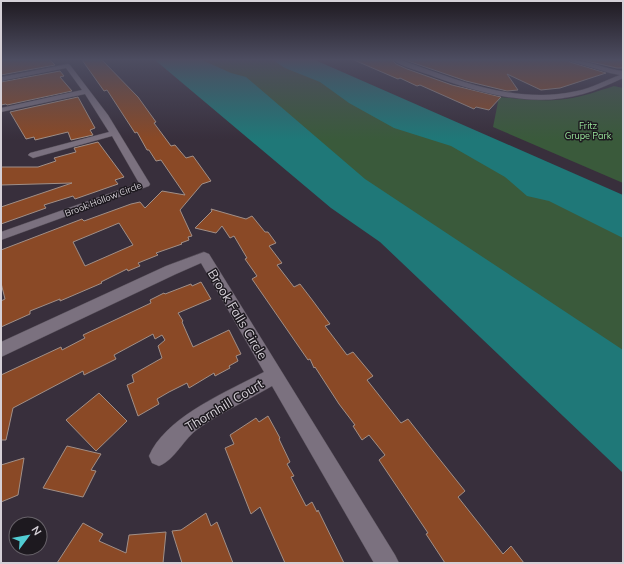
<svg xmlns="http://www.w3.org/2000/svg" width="624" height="564" viewBox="0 0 624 564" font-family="Mulish,sans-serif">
	<rect width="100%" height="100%" fill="#382f3c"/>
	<g fill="#3a5a3b">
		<path d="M193,60H281L623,227V387Z"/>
		<path d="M614,86L623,88V183L493,127L499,97C521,99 544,102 566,99C582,97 598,91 614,86Z"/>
	</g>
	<g fill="#1f7878">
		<path d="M155,60H202L231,73L246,77L365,179L623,350V473L380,242L331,208Z"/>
		<path d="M273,60H315L623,195V238L549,201L527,196L505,177L451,146L394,128L349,103L320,82L285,68Z"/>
	</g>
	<g fill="#8a4926" stroke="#a18f87" fill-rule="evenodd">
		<path d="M1,60H50L55,65L1,75Z"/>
		<path d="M82,60H102L138,97L156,122L154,123L171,146L175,145L186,158L193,156L211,181L202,184L180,210L192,236L188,237L189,240L181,243L182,244L156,253L158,255L138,263L140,266L128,271L127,269L101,282L102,283L60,301V299L30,311V314L1,327V301L5,299L1,283V250L82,219L84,221L131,204L140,202L145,208L162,191L185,195L161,160L156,161L149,150H147L137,132L135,133L107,90L104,91ZM119,223L133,245L85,266L73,242Z"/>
		<path d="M354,60H392L396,64L407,69L452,85L501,97L489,110L476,107L474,109L420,85L417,86L400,78L398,79Z"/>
		<path d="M405,60H568L570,62L606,73L560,88L541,90L507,74L518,90L507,91L466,81Z"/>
		<path d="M582,60H623V68H617Z"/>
		<path d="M60,71L64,76L60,77L72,91L7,105L6,104L1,105V82Z"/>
		<path d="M78,97L95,128L90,130L93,135L71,140L68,132L35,140L34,137L26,139L10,112Z"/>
		<path d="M98,142L124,177L115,180L118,184L75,199L73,196L44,205L46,208L1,224V207L72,183L1,185V167H38L56,161L54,158L76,152L74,148Z"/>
		<path d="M211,209L246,219L252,216L265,232H268L276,243L269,246L282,263L277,265L294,287L300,284L313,301L330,324L325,326L347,355L353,352L373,376L367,380L401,423L408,419L437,456L465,491L458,497L503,554L511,546L524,563H445L426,534L428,533L379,460L385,455L369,435L362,440L353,426L355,425L339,404L315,367L314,368L310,359L308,360L252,279L257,276L245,259L247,258L234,236L230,238L222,226L216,233L195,228L212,211Z"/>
		<path d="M201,282L211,299L178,313L183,321L182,322L193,347L229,330L241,354L236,356L238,361L229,366L230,368L215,376L214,373L189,388L187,383L169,392L157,399L159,404L138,416L127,385L134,382L132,375L162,358L158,346L165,340L162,335L155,339L153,334L114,355L116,359L84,375L83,371L13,408L6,440H1V375L61,347L62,350L85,338L83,335L151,303L150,300L164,293L165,294L191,284L192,286Z"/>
		<path d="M99,393L127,421L96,451L66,420Z"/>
		<path d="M268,416L280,438L279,439L290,462L287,464L294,476L291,477L306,506L312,502L317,512L318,510L344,563H285L260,507L251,514L225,448L234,444L230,435L256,418L259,422Z"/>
		<path d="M67,446L101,454L91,470L96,471L83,497L43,488Z"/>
		<path d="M24,458L18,495L1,502V465Z"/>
		<path d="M206,513L211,526L217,522L233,563H182L172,531L181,530Z"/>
		<path d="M83,523L103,534L99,541L126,553L129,535L166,532L163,563H57Z"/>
	</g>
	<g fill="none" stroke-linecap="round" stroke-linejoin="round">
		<g stroke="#524b55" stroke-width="1">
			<g id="minor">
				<path d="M393,60H401C457,80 517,105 577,91C592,88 606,80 620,75L610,73L570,61L569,60C588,60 605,69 623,71V78C610,84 597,90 583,94C534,108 482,94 435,77C423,72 402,67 393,60Z"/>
				<path d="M68,64L70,65L108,115L150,184L149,186L1,240V232L139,183L112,136L33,158L28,155L30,153L109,132L85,94L1,112V108L82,90L66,68L1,81V77Z"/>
				<path d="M204,252L209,254L395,555L399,563H374L272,386C248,400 222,412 199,428C184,438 175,460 159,466L152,463L149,456C165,417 228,391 264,372L201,263L176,274L1,357V342L166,266Z"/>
			</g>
		</g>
		<use href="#minor" fill="#7b717f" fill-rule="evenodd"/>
	</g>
	<linearGradient id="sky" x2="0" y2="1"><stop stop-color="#1f1a21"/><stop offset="0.43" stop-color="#4d4d61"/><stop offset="1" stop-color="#4d4d61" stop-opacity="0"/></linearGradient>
	<rect width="624" height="139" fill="url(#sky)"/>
	<g text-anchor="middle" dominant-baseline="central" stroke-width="3" stroke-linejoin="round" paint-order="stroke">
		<g font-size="9" fill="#9ae89c" stroke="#1d191f">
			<text x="588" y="125">Fritz<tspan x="588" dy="10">Grupe Park</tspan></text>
		</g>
		<g font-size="9" fill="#d5d0d7" stroke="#1d191f">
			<text transform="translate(103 199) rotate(-21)">Brook Hollow Circle</text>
		</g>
		<g font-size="13" fill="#d5d0d7" stroke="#1d191f">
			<text transform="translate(238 314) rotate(59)">Brook Falls Circle</text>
			<text transform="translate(224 405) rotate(-31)">Thornhill Court</text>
		</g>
	</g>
	<rect width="624" height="564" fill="none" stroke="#d5d0d7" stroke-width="4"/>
	<g transform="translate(28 536) rotate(58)"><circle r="19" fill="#1d191f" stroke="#676269"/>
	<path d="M0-3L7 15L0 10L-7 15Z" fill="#51ccd3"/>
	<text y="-6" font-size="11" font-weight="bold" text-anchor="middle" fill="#d5d0d7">N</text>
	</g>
</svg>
